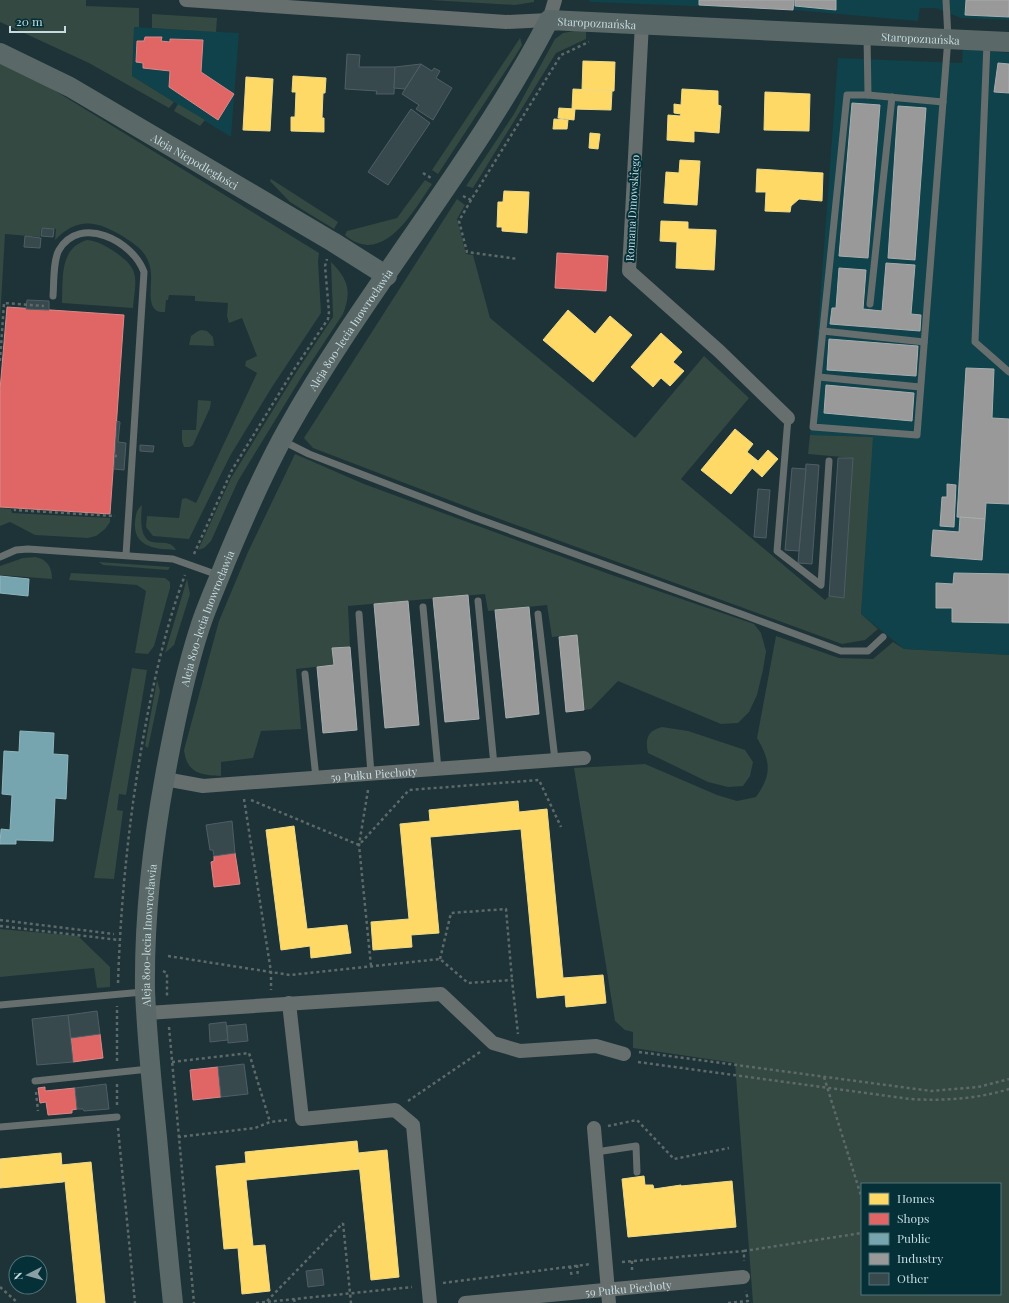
<svg xmlns="http://www.w3.org/2000/svg" width="1009" height="1303" viewBox="0 0 1009 1303" font-family="'Playfair Display',serif">
	<rect width="100%" height="100%" fill="#1d3337"/>
	<g fill="#0f424a">
		<path d="M589,0H1009V20L961,18L936,8H920L918,21L793,10L590,2Z"/>
		<path d="M134,27L239,33L231,137L132,76Z"/>
		<path d="M963,49L1009,53V655L904,649L861,614L872,437L810,435L838,58L962,63Z"/>
	</g>
	<g fill="#344941" fill-rule="evenodd">
		<path d="M0,0H86V6L139,8V27H134L132,76L174,102L169,108L89,63L0,22Z"/>
		<path d="M429,0H534V2L515,5Z"/>
		<path d="M152,14L217,18L216,32L152,28Z"/>
		<path d="M586,29V39L556,53L473,188L466,186L514,114L555,39L563,33Z"/>
		<path d="M520,38L522,45L514,58L438,174L432,170Z"/>
		<path d="M0,60L49,87L319,253L318,261L321,313L272,387L230,456L189,539L153,536L146,527L147,516L179,518L182,499L186,498L196,503L257,373L245,366L246,361L257,356L242,318L229,323L227,316L228,303L195,301V296L169,295L168,300H166L165,312C145,314 152,287 151,275C151,268 149,261 145,255C140,247 131,242 124,237C98,221 78,216 55,240L56,229L41,228L40,237L5,234L0,320Z"/>
		<path d="M178,104L205,120L200,126L174,111Z"/>
		<path d="M271,179L338,222L334,229L290,202L270,181Z"/>
		<path d="M425,180L432,184C414,210 383,268 345,235L347,231L397,218Z"/>
		<path d="M457,199L465,205L457,219L466,254L473,255L490,318L635,438L704,356L749,398L681,479L825,600L829,596L844,598L853,458L808,454L810,435L873,437L861,614L878,629L865,640L842,644L478,511L313,448L304,438Z"/>
		<path d="M87,240C97,241 104,245 112,250C141,269 136,276 133,308L62,303C63,279 59,248 87,240Z"/>
		<path d="M331,262C348,279 352,291 343,314L304,373L238,481L211,541L204,548L198,550L231,478L297,371L333,317Z"/>
		<path d="M202,330L207,331L213,337L214,346L189,345L191,336L198,331Z"/>
		<path d="M198,400L211,401L210,408L193,445L190,447H184L182,441V430H196Z"/>
		<path d="M295,454L364,484L609,574L754,624L761,633L766,651L763,670L757,695L749,712L738,723L721,724L618,681L591,709L584,710L577,635L552,637L547,605L488,611L485,594L348,606L350,647L332,648L334,665L296,669L301,729L261,731L253,758L221,762V776C200,775 187,773 184,750L219,621L248,552Z"/>
		<path d="M142,505C136,563 167,531 176,550C157,549 133,548 135,522C136,515 136,510 142,505Z"/>
		<path d="M0,508L11,509L12,513L110,518V522L105,529L96,536L88,538L35,535L10,522L0,526Z"/>
		<path d="M35,557C47,559 52,567 52,579L0,575V566L23,558Z"/>
		<path d="M99,562L170,567L168,570L103,565Z"/>
		<path d="M71,573L165,578L170,582V588L154,646L148,654L135,653L146,591L137,585L69,580Z"/>
		<path d="M187,579L190,594L174,645L165,653Z"/>
		<path d="M776,636L839,658L873,659L893,642L904,649L1009,655V1303H753L735,1063L633,1048V1032L625,1030L615,1021L574,768L645,764L717,795L737,801L756,797C772,774 771,762 757,738ZM862,1184H1000V1294H862Z"/>
		<path d="M132,668L147,670L126,795L119,794L117,810L123,811L114,879L94,878Z"/>
		<path d="M157,680L160,691L148,748L145,746Z"/>
		<path d="M662,727L688,731L745,750L753,762L750,776L743,786L728,787L708,782L648,753C645,739 647,731 662,727Z"/>
		<path d="M0,929L78,936L110,967V987L97,988L94,968L0,977Z"/>
	</g>
	<g fill="#ffd966" stroke="#eeda8a">
		<path d="M583,61L615,62L614,91L582,90Z"/>
		<path d="M293,76L326,78L325,93H323L322,118H324V132L291,131V117H295L296,92H292Z"/>
		<path d="M246,77L273,79L270,131L243,130Z"/>
		<path d="M573,89L612,91L611,110L572,109Z"/>
		<path d="M682,89L718,91V105L721,106L719,133L694,131V142L667,140L668,115L680,116L681,114L674,113V104L681,105Z"/>
		<path d="M765,92L810,94L809,131L764,130Z"/>
		<path d="M559,108L575,109L574,120L558,118Z"/>
		<path d="M554,119L568,120L567,129H553Z"/>
		<path d="M590,133L600,134L598,149L589,148Z"/>
		<path d="M680,160L700,161L697,205L664,203L666,172L679,173Z"/>
		<path d="M757,169L823,173L822,201L799,199L791,206L790,212L765,211L766,192H756Z"/>
		<path d="M504,191L529,192L527,233L502,231V227H497L498,202H503Z"/>
		<path d="M661,221L688,222V229L716,230L714,270L676,268L677,242L660,241Z"/>
		<path d="M568,310L595,334L610,316L632,335L593,382L543,340Z"/>
		<path d="M661,333L682,352L673,362L684,371L670,386L661,378L653,387L631,367Z"/>
		<path d="M735,429L753,444L747,452L758,461L731,494L701,470Z"/>
		<path d="M768,450L778,459L762,477L752,468Z"/>
		<path d="M518,801L519,812L547,809L563,978L603,975L606,1003L566,1007L565,995L537,998L521,829L430,837L439,933L411,935L412,947L373,950L371,922L409,919L400,824L430,821L429,810Z"/>
		<path d="M294,826L307,929L347,925L351,953L311,958L310,946L281,950L266,830Z"/>
		<path d="M357,1141L360,1169L246,1180L253,1246L265,1245L270,1291L242,1294L238,1248L224,1249L216,1166L246,1163L245,1152Z"/>
		<path d="M387,1150L399,1277L371,1280L358,1153Z"/>
		<path d="M61,1153L63,1182L0,1188V1159Z"/>
		<path d="M91,1162L105,1303H77L65,1181L63,1182L61,1165Z"/>
		<path d="M644,1176L645,1185H653L654,1189L681,1185V1186L732,1181L736,1227L628,1237L622,1179Z"/>
	</g>
	<g fill="#e06666" stroke="#d8898a">
		<path d="M145,37H162L161,41L170,42V39L203,40L201,72L234,94L218,120L169,87L170,71L143,68V63L136,62L137,41H144Z"/>
		<path d="M557,253L608,256L606,291L555,288Z"/>
		<path d="M7,307L124,315L110,514L0,507V390Z"/>
		<path d="M235,853L240,884L214,887L211,862L214,861V856Z"/>
		<path d="M100,1034L103,1058L73,1062L71,1038Z"/>
		<path d="M218,1067L221,1097L193,1100L190,1070Z"/>
		<path d="M45,1087V1091L75,1088L77,1109L72,1110V1113L48,1115L46,1102L40,1103L38,1088Z"/>
	</g>
	<g fill="#76a5af" stroke="#8eb5bd">
		<path d="M0,576L29,579L28,596L0,593Z"/>
		<path d="M20,731L54,733L53,754L68,755L66,799L55,798L53,841L16,840V844H0L1,829L10,830L12,795L2,794L4,751L19,752Z"/>
	</g>
	<g fill="#999" stroke="#a6adae">
		<path d="M699,0H794L793,10L699,5Z"/>
		<path d="M795,0H836V10L795,6Z"/>
		<path d="M966,0H1009V17L965,15Z"/>
		<path d="M998,63L1009,64V93L994,92Z"/>
		<path d="M852,103L880,105L868,258L839,256Z"/>
		<path d="M898,106L926,108L915,260L888,258Z"/>
		<path d="M886,263L915,265L911,314L921,315L920,331L830,324L832,308H836L839,268L866,270L863,309L882,311Z"/>
		<path d="M829,339L918,346L916,376L827,370Z"/>
		<path d="M966,368L994,369L992,418L1009,419V504L986,503L985,519L957,517Z"/>
		<path d="M826,385L914,393L912,421L824,413Z"/>
		<path d="M947,484L956,485L954,527L940,526L942,497H947Z"/>
		<path d="M960,517L985,519L982,560L931,556L933,530L959,532Z"/>
		<path d="M954,573L1009,574V623L952,622V608H936V583L953,584Z"/>
		<path d="M468,595L479,719L445,722L433,598Z"/>
		<path d="M408,601L419,725L385,728L374,604Z"/>
		<path d="M529,607L539,714L506,718L495,610Z"/>
		<path d="M577,635L584,710L566,712L559,637Z"/>
		<path d="M350,647L357,730L323,733L317,667L334,665L332,648Z"/>
	</g>
	<g fill="#38494e" stroke="#4f5e64">
		<path d="M347,54L360,55L359,67H395L394,94H376L377,91L345,89Z"/>
		<path d="M421,64L432,71L434,68L440,71L436,78L452,88L433,120L416,109L419,105L402,94Z"/>
		<path d="M421,64L405,89L394,88L395,67Z"/>
		<path d="M411,109L430,123L388,185L368,172Z"/>
		<path d="M42,228L54,229L53,237L41,236Z"/>
		<path d="M25,236L41,238L40,248L24,247Z"/>
		<path d="M27,300L49,301V310L26,309Z"/>
		<path d="M117,421L120,422L118,442L126,443L124,470L114,469Z"/>
		<path d="M140,445L154,446L153,452L140,451Z"/>
		<path d="M838,458H853L844,598L829,596Z"/>
		<path d="M806,464L819,465L812,564L798,563Z"/>
		<path d="M792,468L806,469L799,551L785,550Z"/>
		<path d="M758,489L770,490L766,538L754,537Z"/>
		<path d="M232,821L235,853L214,856L213,850H210L206,825Z"/>
		<path d="M97,1011L100,1034L71,1038L68,1015Z"/>
		<path d="M68,1015L73,1062L37,1065L32,1019Z"/>
		<path d="M226,1022L228,1040L210,1042L209,1024Z"/>
		<path d="M246,1024L248,1041L228,1043L227,1026Z"/>
		<path d="M244,1064L248,1094L221,1097L218,1067Z"/>
		<path d="M106,1084L109,1109L84,1111L83,1109H77L75,1088Z"/>
		<path d="M322,1269L324,1285L308,1287L306,1271Z"/>
	</g>
	<g fill="none" stroke-linecap="round" stroke-linejoin="round">
		<g stroke="#5e6969" stroke-width="2.5" stroke-dasharray="3 3" stroke-linecap="butt">
			<path d="M423,173L431,178"/>
			<path d="M463,196L471,200L561,55L589,42"/>
			<path d="M471,200L459,221L467,252L518,259"/>
			<path d="M0,361L4,303L44,306"/>
			<path d="M114,456H119"/>
			<path d="M15,508V510L115,516"/>
			<path d="M194,554L232,470L293,371L328,319L329,312L325,266L327,259"/>
			<path d="M368,790L359,845L371,966"/>
			<path d="M244,799L271,972V990"/>
			<path d="M251,800L359,845L409,790L539,780L561,827"/>
			<path d="M0,920L114,934"/>
			<path d="M0,926L119,940"/>
			<path d="M168,956L290,975L440,959L468,983L512,980L518,1034"/>
			<path d="M440,959L451,913L506,909L512,980"/>
			<path d="M163,971L167,973V996"/>
			<path d="M118,983C121,890 131,798 149,707C158,663 169,617 185,575"/>
			<path d="M169,1027L194,1303"/>
			<path d="M639,1052L931,1091L978,1087L1009,1079"/>
			<path d="M117,1061V1006"/>
			<path d="M172,1062L249,1053L270,1122"/>
			<path d="M638,1062L910,1099C944,1101 977,1099 1009,1089"/>
			<path d="M824,1077L862,1199"/>
			<path d="M117,1084V1105"/>
			<path d="M36,1092L38,1111"/>
			<path d="M408,1101L480,1052"/>
			<path d="M608,1126L637,1120L674,1159L729,1148"/>
			<path d="M118,1128L135,1303"/>
			<path d="M178,1137L255,1128L270,1122L287,1120"/>
			<path d="M343,1223L351,1303"/>
			<path d="M744,1251L862,1233"/>
			<path d="M632,1261V1273"/>
			<path d="M622,1262L744,1251V1261"/>
			<path d="M577,1265L578,1277"/>
			<path d="M570,1266L572,1278"/>
			<path d="M443,1283L591,1264"/>
			<path d="M0,1287L18,1303"/>
			<path d="M294,1299L295,1303"/>
			<path d="M267,1301L343,1223"/>
			<path d="M256,1303L412,1287"/>
			<path d="M728,1303L748,1301L746,1291"/>
		</g>
		<g stroke="#666e6e" stroke-width="7">
			<path d="M867,36L868,95H847L813,427L917,435L948,38L946,0"/>
			<path d="M987,43L975,342L1009,372"/>
			<path d="M868,95L943,102"/>
			<path d="M53,296C54,284 53,260 59,250C80,214 133,241 144,272L126,555"/>
			<path d="M870,304L892,97"/>
			<path d="M823,331L924,342"/>
			<path d="M819,377L920,387"/>
			<path d="M788,418L777,551L821,585L829,461"/>
			<path d="M283,441L309,454L473,517L744,615L841,651H868L883,637"/>
			<path d="M0,557L16,550L28,549L173,559L218,575"/>
			<path d="M478,601L494,765"/>
			<path d="M423,607L438,769"/>
			<path d="M359,614L371,774"/>
			<path d="M538,614L555,760"/>
			<path d="M305,674L316,778"/>
			<path d="M0,1005L143,992"/>
			<path d="M35,1081L149,1069"/>
			<path d="M0,1127L117,1117"/>
			<path d="M596,1152L636,1146L637,1172"/>
		</g>
		<g stroke="#666e6e" stroke-width="14">
			<path d="M186,0L506,22L549,20L555,0"/>
			<path d="M642,23L629,271L719,351L788,418"/>
			<path id="s1" d="M165,779L203,786L584,758"/>
			<path d="M289,1003L302,1119L395,1110L413,1125L430,1303"/>
			<path d="M147,1013L441,994L493,1043L520,1051L596,1046L624,1054"/>
			<path d="M594,1128L609,1303"/>
			<path id="s2" d="M465,1303L743,1277"/>
		</g>
		<g stroke="#5a6868" stroke-width="20">
			<path id="s3" d="M0,53L70,87L333,242L387,276"/>
			<path id="s4" d="M173,1303C167,1248 162,1192 157,1137C152,1088 147,1039 145,991C144,919 152,847 165,776C174,726 184,676 200,627C207,605 217,584 225,563C244,517 263,473 287,430C366,289 474,164 549,20L1009,42"/>
		</g>
	</g>
	<g text-anchor="middle" dominant-baseline="central" stroke-width="4" stroke-linejoin="round" paint-order="stroke">
		<g font-size="11" fill="#c6dbdf" stroke="#053038">
			<text stroke="none"><textPath href="#s4" startOffset="1433">Staropoznańska</textPath></text>
			<text stroke="none"><textPath href="#s4" startOffset="1757">Staropoznańska</textPath></text>
			<text stroke="none"><textPath href="#s3" startOffset="223">Aleja Niepodległości</textPath></text>
			<text transform="translate(632 208) rotate(-87)">Romana Dmowskiego</text>
			<text stroke="none"><textPath href="#s4" startOffset="1017">Aleja 800-lecia Inowrocławia</textPath></text>
			<text stroke="none"><textPath href="#s4" startOffset="693">Aleja 800-lecia Inowrocławia</textPath></text>
			<text stroke="none"><textPath href="#s1" startOffset="210">59 Pułku Piechoty</textPath></text>
			<text stroke="none"><textPath href="#s4" startOffset="369">Aleja 800-lecia Inowrocławia</textPath></text>
			<text stroke="none"><textPath href="#s2" startOffset="164">59 Pułku Piechoty</textPath></text>
		</g>
	</g>
	<rect x="861" y="1183" width="140" height="112" fill="#053038" stroke="#52747b"/>
	<rect x="869" y="1193" width="20" height="12" fill="#ffd966" stroke="#52747b"/>
	<text x="897" y="1203" font-size="12" fill="#c6dbdf">Homes</text>
	<rect x="869" y="1213" width="20" height="12" fill="#e06666" stroke="#52747b"/>
	<text x="897" y="1223" font-size="12" fill="#c6dbdf">Shops</text>
	<rect x="869" y="1233" width="20" height="12" fill="#76a5af" stroke="#52747b"/>
	<text x="897" y="1243" font-size="12" fill="#c6dbdf">Public</text>
	<rect x="869" y="1253" width="20" height="12" fill="#999999" stroke="#52747b"/>
	<text x="897" y="1263" font-size="12" fill="#c6dbdf">Industry</text>
	<rect x="869" y="1273" width="20" height="12" fill="#38494e" stroke="#52747b"/>
	<text x="897" y="1283" font-size="12" fill="#c6dbdf">Other</text>
	<g transform="translate(28 1275) rotate(264)"><circle r="19" fill="#053038" stroke="#52747b"/>
	<path d="M0-3L7 15L0 10L-7 15Z" fill="#8ba0a4"/>
	<text y="-6" font-size="11" font-weight="bold" text-anchor="middle" fill="#c6dbdf">N</text>
	</g>
	<path d="M10 26v6h55v-6" fill="none" stroke="#c6dbdf" stroke-width="2"/>
	<text x="16" y="26" font-size="12" fill="#c6dbdf" stroke="#053038" stroke-width="3" paint-order="stroke">20 m</text>
</svg>
